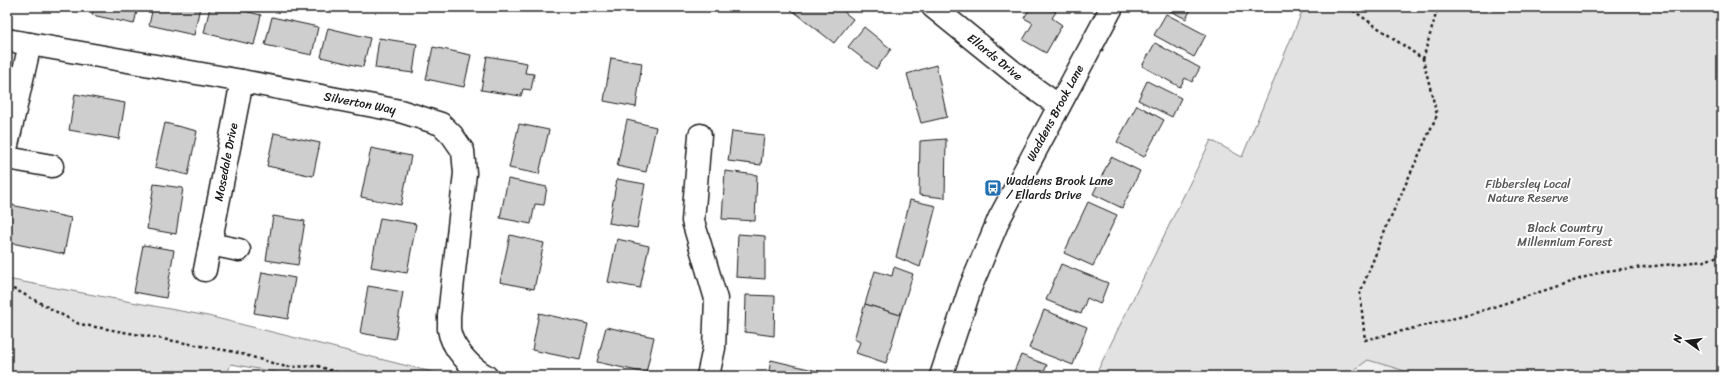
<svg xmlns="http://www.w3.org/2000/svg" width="1729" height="383" viewBox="0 0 1729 383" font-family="Sriracha,sans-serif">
	<rect width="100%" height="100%" fill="#fff"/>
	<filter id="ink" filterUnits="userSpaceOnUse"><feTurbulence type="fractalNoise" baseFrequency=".025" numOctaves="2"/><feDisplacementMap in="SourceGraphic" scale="8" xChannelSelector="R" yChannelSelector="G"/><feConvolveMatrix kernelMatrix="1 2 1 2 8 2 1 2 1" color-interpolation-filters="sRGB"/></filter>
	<g filter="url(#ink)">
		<path fill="#f0f0f0" d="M1368,359L1422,376H1346Z"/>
		<g fill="#e2e2e2" stroke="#7f7f7f">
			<path d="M1304,7H1722V376H1422L1368,360L1346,376H1095L1211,140L1242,157Z"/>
			<path d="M7,279L208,316L440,374L442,376H296L231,364L226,376H7Z"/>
		</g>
		<g fill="#cecece" stroke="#1c1c1c">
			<path d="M58,7H82L81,11Z"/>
			<path d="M94,7H138L134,24L92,15Z"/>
			<path d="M153,7H200L194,35L149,25Z"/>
			<path d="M210,7H228L261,15L254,45L204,33Z"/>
			<path d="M795,7H838L853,19L834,43L792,10Z"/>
			<path d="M1031,7H1047L1056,12L1052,18L1062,25L1046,53L1023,40L1033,23L1024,18Z"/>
			<path d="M1163,7H1192L1186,19Z"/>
			<path d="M1166,14L1206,35L1194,57L1154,35Z"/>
			<path d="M272,17L318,27L312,55L265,45Z"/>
			<path d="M864,27L891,49L876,69L848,47Z"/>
			<path d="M328,28L370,38L363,67L321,57Z"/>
			<path d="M379,38L417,44L413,73L375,68Z"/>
			<path d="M1155,43L1200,68L1192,82L1185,78L1180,87L1142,66Z"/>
			<path d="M433,47L471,55L464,87L426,79Z"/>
			<path d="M487,56L527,63L525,73L534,74L531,90L523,89L521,96L481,90Z"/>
			<path d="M611,58L642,63L636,107L604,101Z"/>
			<path d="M936,65L947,117L921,123L907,74Z"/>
			<path d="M1147,81L1181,98L1172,117L1138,100Z"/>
			<path d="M75,94L125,103L119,139L69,130Z"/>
			<path d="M1137,105L1164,120L1144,157L1117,142Z"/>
			<path d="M627,120L656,127L646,172L617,166Z"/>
			<path d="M165,123L197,131L188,175L155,167Z"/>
			<path d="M519,124L549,130L539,174L509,168Z"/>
			<path d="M732,131L764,135L761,165L728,161Z"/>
			<path d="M274,133L320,143L313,176L267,166Z"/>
			<path d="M946,139L945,198L919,195L920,141Z"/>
			<path d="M371,148L411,156L401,205L361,197Z"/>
			<path d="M1111,157L1140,171L1122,208L1093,194Z"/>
			<path d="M725,171L757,175L755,221L722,219Z"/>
			<path d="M508,179L547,187L544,205L535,204L531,224L500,218Z"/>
			<path d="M617,179L645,184L637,228L609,223Z"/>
			<path d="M154,184L183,188L176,234L147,229Z"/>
			<path d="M910,200L936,206L920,267L896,257Z"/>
			<path d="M1088,202L1117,215L1093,266L1064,253Z"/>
			<path d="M7,204L71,218L64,254L7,242Z"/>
			<path d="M273,216L305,221L298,265L266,260Z"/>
			<path d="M380,218L416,224L407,273L371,267Z"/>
			<path d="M738,234L765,236V279L736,277Z"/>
			<path d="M510,235L544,243L534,289L500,282Z"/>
			<path d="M617,239L649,246L640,288L608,282Z"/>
			<path d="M143,245L174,250L166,298L134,292Z"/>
			<path d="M1061,264L1108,283L1100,304L1087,298L1081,314L1046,300Z"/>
			<path d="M894,267L913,274L900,315L865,304L875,271L892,276Z"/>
			<path d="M262,272L295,278L288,319L254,313Z"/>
			<path d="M368,286L403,292L395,339L360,333Z"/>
			<path d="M746,295L775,296L774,336L745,332Z"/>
			<path d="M865,304L900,315L886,363L856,353L860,342L854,339Z"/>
			<path d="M1044,310L1087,327L1073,365L1029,348Z"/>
			<path d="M539,313L588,324L580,360L532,350Z"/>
			<path d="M606,327L654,337L646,373L597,362Z"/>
			<path d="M1021,355L1047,365L1042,376H1012Z"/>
			<path d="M771,360L830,374V376H768Z"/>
		</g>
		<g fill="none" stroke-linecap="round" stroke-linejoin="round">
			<g stroke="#1c1c1c" stroke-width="25">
				<g id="street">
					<path d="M933,7L1028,84L1059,106"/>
					<path d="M7,40L242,81L400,111L441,124L452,135L463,151L465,173L449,316C449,320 449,325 449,329C451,347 471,368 486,376"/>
					<path d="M700,135L693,221L716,299L714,348L708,376"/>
					<path d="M7,145L30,44"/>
					<path d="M7,158L52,166"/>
					<path d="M210,244L239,250"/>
					<path d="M205,270L242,81"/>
				</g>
			</g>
			<g stroke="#1c1c1c" stroke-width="25">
				<path id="secondary" d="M941,376L971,286L999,219L1112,7"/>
			</g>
			<g stroke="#1c1c1c" stroke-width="2.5" stroke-dasharray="3 3" stroke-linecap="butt">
				<path d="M1348,7L1423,59L1437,115L1389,221L1360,293L1365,340L1472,314L1604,271L1704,261L1722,255"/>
				<path d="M1423,59L1438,7"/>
				<path d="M7,288L16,290L79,324L235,352L286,367L318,366L347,376"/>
			</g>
			<use href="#street" stroke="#fff" stroke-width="22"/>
			<use href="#secondary" stroke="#fff" stroke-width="22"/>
		</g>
	</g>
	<defs>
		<g id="bus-square" transform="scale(0.9)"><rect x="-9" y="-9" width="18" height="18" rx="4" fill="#1f6fb2" stroke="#fff"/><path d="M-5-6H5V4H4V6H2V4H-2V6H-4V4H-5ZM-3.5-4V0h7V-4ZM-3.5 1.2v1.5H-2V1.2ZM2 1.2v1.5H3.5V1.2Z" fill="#fff"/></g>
	</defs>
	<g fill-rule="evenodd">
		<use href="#bus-square" x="993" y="188"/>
	</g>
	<g text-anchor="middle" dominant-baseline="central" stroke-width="4" stroke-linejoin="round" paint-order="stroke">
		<g font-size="12" fill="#1c1c1c" stroke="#fff">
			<text transform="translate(995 57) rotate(39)">Ellards Drive</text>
			<text transform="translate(360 103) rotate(11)">Silverton Way</text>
			<text transform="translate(1055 113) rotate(-62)">Waddens Brook Lane</text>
			<text transform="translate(226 162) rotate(-79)">Mosedale Drive</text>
		</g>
		<g font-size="12" fill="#1c1c1c" stroke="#fff" text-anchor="start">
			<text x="1006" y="181">Waddens Brook Lane<tspan x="1006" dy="14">/ Ellards Drive</tspan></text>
		</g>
		<g font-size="12" fill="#575757" stroke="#fff">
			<text x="1528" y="184">Fibbersley Local<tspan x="1528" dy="14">Nature Reserve</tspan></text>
			<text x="1565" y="228">Black Country<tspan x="1565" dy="14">Millennium Forest</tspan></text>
		</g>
	</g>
	<rect width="1729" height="383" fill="none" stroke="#fff" stroke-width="24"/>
	<rect x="12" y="12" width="1705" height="359" fill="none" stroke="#1c1c1c" stroke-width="1.5" filter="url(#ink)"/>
	<g transform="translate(1687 341) rotate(284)" stroke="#ffffff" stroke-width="3" paint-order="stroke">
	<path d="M0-3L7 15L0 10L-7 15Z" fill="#1c1c1c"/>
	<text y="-6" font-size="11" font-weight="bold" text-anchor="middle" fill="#1c1c1c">N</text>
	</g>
</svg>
